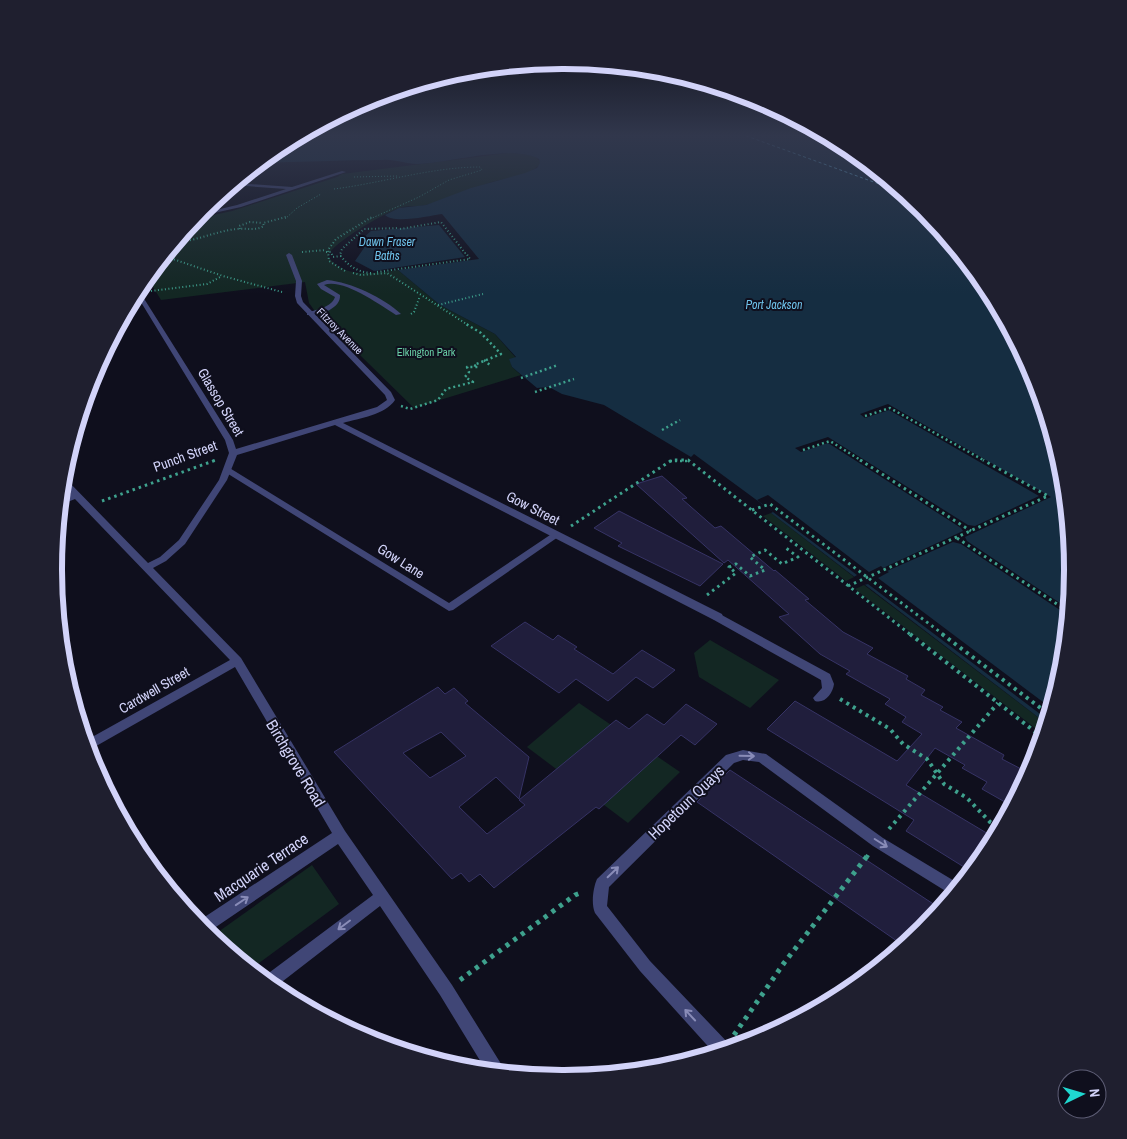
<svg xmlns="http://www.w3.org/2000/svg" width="1127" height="1139" viewBox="0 0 1127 1139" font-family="'Archivo Narrow',sans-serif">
	<rect width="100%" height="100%" fill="#0f0f1d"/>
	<g fill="#132723">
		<path d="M508,153C519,154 536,153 541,163C531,176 506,178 492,182C470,189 448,199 426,205C418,207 408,205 400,208C386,212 332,243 328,256C342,279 375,273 398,270L440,305L495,334L516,358L510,359L512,367L521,375L414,408L314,310L309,303L305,282L161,300L147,277L195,219L232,211L337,177L342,174Z"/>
		<path d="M771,513L854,577L846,581L763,516Z"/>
		<path d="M864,585L1047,724L1044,735L855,589Z"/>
		<path d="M710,640L779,680L750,708L699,677L694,653Z"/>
		<path d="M579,703L680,772L628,823L527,747Z"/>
		<path d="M312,865L339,904L251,969L211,937Z"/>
	</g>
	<g fill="#152d41">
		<path d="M301,134H826L847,146L924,209L987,287L1035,375L1064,470L1073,570L1063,669L1047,724L771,513L773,512L694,454L691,457L604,405L562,394L549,387L537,388L512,367L509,359L516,357L495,334L440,305L398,270L479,259L442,214C429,216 394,224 385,215L399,208L426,205L471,188L525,173L537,168L540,163L539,159C510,144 451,163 417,164C405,164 394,159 383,160C342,160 301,162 260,163L281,146Z"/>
		<path d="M439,225L465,257L374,271L355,261L364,248L361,240L371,231Z"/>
	</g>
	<path fill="#0f0f1d" d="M888,404L1051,497L965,537L967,541L1069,609V616L961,544L953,542L887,571L889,572L878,578L1051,708L1048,720L868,584L864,585L854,577L857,575L757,500L768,495L869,572L881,566L883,568L963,531L961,528L828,443L801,452L795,448L828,437L968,525L975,526L1039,496L889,410L865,418L860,414Z"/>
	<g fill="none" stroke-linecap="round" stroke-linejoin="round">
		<path stroke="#6ec2ea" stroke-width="1" stroke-dasharray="3 2.5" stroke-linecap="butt" d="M741,134L904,193"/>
	</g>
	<g fill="#201e3c" stroke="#363365" fill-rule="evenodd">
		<path d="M662,476L687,498L682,499L715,528L721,526L774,571L775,570L809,599L805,600L843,632L873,648L867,654L908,676L906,679L925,690L921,695L943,707L940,710L962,722L956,728L1004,755L1002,759L1025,771L1021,777L1026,780L1012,806L982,789L987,782L962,768L965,765L935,748L906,785L995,838L987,853L972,872L906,831L914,820L767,729L795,701L897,761L922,734L902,722L906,717L885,704L890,699L846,674L850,671L820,654L779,617L789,614L728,560L724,563L636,484Z"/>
		<path d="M619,511L723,564L700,586L618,546L622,543L594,528Z"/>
		<path d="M525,622L553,640L558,635L577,647L574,649L613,674L642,650L675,670L653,688L636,677L608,701L576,679L559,693L491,646Z"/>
		<path d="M438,687L445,694L454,688L468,701L465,703L529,757L519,799L496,777L459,807L487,834L525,805L519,800L616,720L629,729L647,714L664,725L686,704L717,724L695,745L681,735L599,809L596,807L494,888L480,874L469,882L461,873L452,879L334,752ZM441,732L466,756L430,778L403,753Z"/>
		<path d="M730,770L874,865L941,909L924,930L904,946L697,802Z"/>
	</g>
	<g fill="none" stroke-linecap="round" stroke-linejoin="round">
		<g stroke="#3ea18d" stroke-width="1" stroke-dasharray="1 2" stroke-linecap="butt">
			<path d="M354,177L398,176"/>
			<path d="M334,189C382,183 432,167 480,167L482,170L449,180L419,197L370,219"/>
			<path d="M285,219L297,208L321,194"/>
		</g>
		<g stroke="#3ea18d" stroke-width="2" stroke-dasharray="1 2.5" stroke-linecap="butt">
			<path d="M240,229L239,226L250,222L263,223"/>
			<path d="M400,229L441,222L465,253"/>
			<path d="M176,242C197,241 216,231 237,229C247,228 255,231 264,226L263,223L286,217"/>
			<path d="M302,252L326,250"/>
			<path d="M326,252H331L333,257L341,256"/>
			<path d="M164,256L223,276L282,292"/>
			<path d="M345,271L329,261L328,250L336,239L372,217"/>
			<path d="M377,272L470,259L466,253H463"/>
			<path d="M353,273L361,275L387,273L468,325"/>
			<path d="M371,273C358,272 348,266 340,255L342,249L364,229L399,228"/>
			<path d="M151,291L207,284L222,276"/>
			<path d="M438,305L483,294"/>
			<path d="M411,314L414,312L420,296"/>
		</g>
		<g stroke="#3ea18d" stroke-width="2.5" stroke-dasharray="2 3" stroke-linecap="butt">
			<path d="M484,360L491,366"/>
			<path d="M521,378L558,365"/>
			<path d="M535,392L574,379"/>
			<path d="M401,406L410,409L438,400L446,389L473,382L465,377L469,372L467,367H478L474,365L501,354L481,333L466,324"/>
			<path d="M865,416L890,408L985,461"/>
			<path d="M662,430L680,420"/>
			<path d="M803,450L830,441L862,461"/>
			<path d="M213,461L216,460"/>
			<path d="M670,461H689"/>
		</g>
		<g stroke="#3ea18d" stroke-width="3" stroke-dasharray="2.5 4" stroke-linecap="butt">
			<path d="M860,460L971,531"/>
			<path d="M102,501L216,460"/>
			<path d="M752,510L770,504L944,635"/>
			<path d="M571,526L672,460H688L911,635"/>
			<path d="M957,538L1069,612"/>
			<path d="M848,586L1048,496L983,460"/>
			<path d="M707,595L736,573L729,567L736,564L750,576L765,570L750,557L765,550L782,564L798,557L786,548"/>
		</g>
		<g stroke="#3ea18d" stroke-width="4" stroke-dasharray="3 4.5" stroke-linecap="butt">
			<path d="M910,634L1043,738"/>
			<path d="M942,634L1050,715"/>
			<path d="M840,699L890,729L903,744L927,759L944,784L967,798L990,822L1001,828"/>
			<path d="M889,829L998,703"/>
			<path d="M867,857L868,855"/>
		</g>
		<g stroke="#3ea18d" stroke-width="5" stroke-dasharray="4 5.5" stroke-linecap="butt">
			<path d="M460,980L575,895L583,892"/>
			<path d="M734,1035L784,963L868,855"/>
		</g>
		<g fill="#404676" fill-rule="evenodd">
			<path d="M327,280C351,282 384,298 401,314L396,315C380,305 343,278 324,285L340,295C341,309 319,316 307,315V313C317,309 331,308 335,297L321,289L317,284Z"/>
			<path d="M228,467L449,603L553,533L556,532L561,535L453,610L449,611L225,472L224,470Z"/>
			<path d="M718,613L830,674L834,684C833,693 825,704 815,701L813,698L822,688L821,680L714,620L713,617Z"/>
			<path d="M743,750L766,754L883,838L961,885L952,895L873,846L759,762L743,760L734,763L609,887L607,906L650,961L730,1045L731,1049L715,1054L640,971L595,913C591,904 593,888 597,879L726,755Z"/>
		</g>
		<g fill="#404676" fill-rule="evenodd">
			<path d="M342,171L346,172L241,207L196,217L199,214L237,205L286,189L232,185L235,183L292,187Z"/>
			<path d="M289,253L292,255L302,281L301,296L303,302L391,392L395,400C385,415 360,418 343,423L722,614L723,617L722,620H714L335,425L237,455L227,480L185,544L166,561L153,568L241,658L345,831L452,985L503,1067L505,1073L487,1072L440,995L380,906L274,988L262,978L373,895L338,844L207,933L197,922L332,833L235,667L91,749L88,750L85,741L230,660L75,499L60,505L61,498L71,494L62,485L63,478L66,479L148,563L160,557L179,540L219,480L229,453L225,440L136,294L138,289L233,440L236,449L377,407L387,400L385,395L297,303L295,296L296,281L286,255Z"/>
		</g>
	</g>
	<defs><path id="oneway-shaft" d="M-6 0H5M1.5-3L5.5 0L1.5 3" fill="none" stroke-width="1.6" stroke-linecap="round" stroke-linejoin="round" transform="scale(1.25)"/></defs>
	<g stroke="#898cb8">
		<use href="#oneway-shaft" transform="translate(747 756) rotate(1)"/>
		<use href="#oneway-shaft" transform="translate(881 843) rotate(32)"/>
		<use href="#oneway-shaft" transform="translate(613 872) rotate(-44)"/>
		<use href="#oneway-shaft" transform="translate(242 901) rotate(-34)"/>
		<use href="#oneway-shaft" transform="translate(344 925) rotate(143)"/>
		<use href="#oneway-shaft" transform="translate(690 1015) rotate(-133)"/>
	</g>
	<linearGradient id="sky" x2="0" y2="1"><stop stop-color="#080810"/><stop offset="0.46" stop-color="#31374c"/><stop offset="1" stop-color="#31374c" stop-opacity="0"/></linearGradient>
	<rect width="1127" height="294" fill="url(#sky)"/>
	<g text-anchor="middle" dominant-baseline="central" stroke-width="4" stroke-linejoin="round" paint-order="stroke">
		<g font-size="11" fill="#d2d3f9" stroke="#0f0f1d">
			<text transform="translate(340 331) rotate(45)">Fitzroy Avenue</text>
		</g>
		<g font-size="11" fill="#69cea6" stroke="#0f0f1d">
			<text x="426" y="352">Elkington Park</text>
		</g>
		<g font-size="12" font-style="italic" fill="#6ec2ea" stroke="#0f0f1d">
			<text x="387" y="242">Dawn Fraser<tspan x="387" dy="14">Baths</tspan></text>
			<text x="774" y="305">Port Jackson</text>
		</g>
		<g font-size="14" fill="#d2d3f9" stroke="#0f0f1d">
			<text transform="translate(221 402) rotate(59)">Glassop Street</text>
			<text transform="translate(185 456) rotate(-20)">Punch Street</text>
			<text transform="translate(533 508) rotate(27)">Gow Street</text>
			<text transform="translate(401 561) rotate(32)">Gow Lane</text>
			<text transform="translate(154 690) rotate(-30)">Cardwell Street</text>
		</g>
		<g font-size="16" fill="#d2d3f9" stroke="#0f0f1d">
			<text transform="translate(296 763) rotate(59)">Birchgrove Road</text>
			<text transform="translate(686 802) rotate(-44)">Hopetoun Quays</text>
			<text transform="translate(261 867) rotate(-34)">Macquarie Terrace</text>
		</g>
	</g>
	<path d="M0 0H1127V1139H0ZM562 69H564A500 500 0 0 1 1064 569V570A500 500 0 0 1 564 1070H562A500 500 0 0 1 62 570V569A500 500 0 0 1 562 69Z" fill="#1f1f2f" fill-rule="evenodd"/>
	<path fill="none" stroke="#d2d3f9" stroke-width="6" d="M562 69H564A500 500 0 0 1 1064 569V570A500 500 0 0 1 564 1070H562A500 500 0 0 1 62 570V569A500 500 0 0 1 562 69Z"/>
	<g transform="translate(1082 1094) rotate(85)"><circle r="24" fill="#0f0f1d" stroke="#5d5d75"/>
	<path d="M0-4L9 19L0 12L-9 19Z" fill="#1fd8d0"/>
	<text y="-8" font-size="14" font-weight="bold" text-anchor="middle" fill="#d2d3f9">N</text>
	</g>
</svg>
